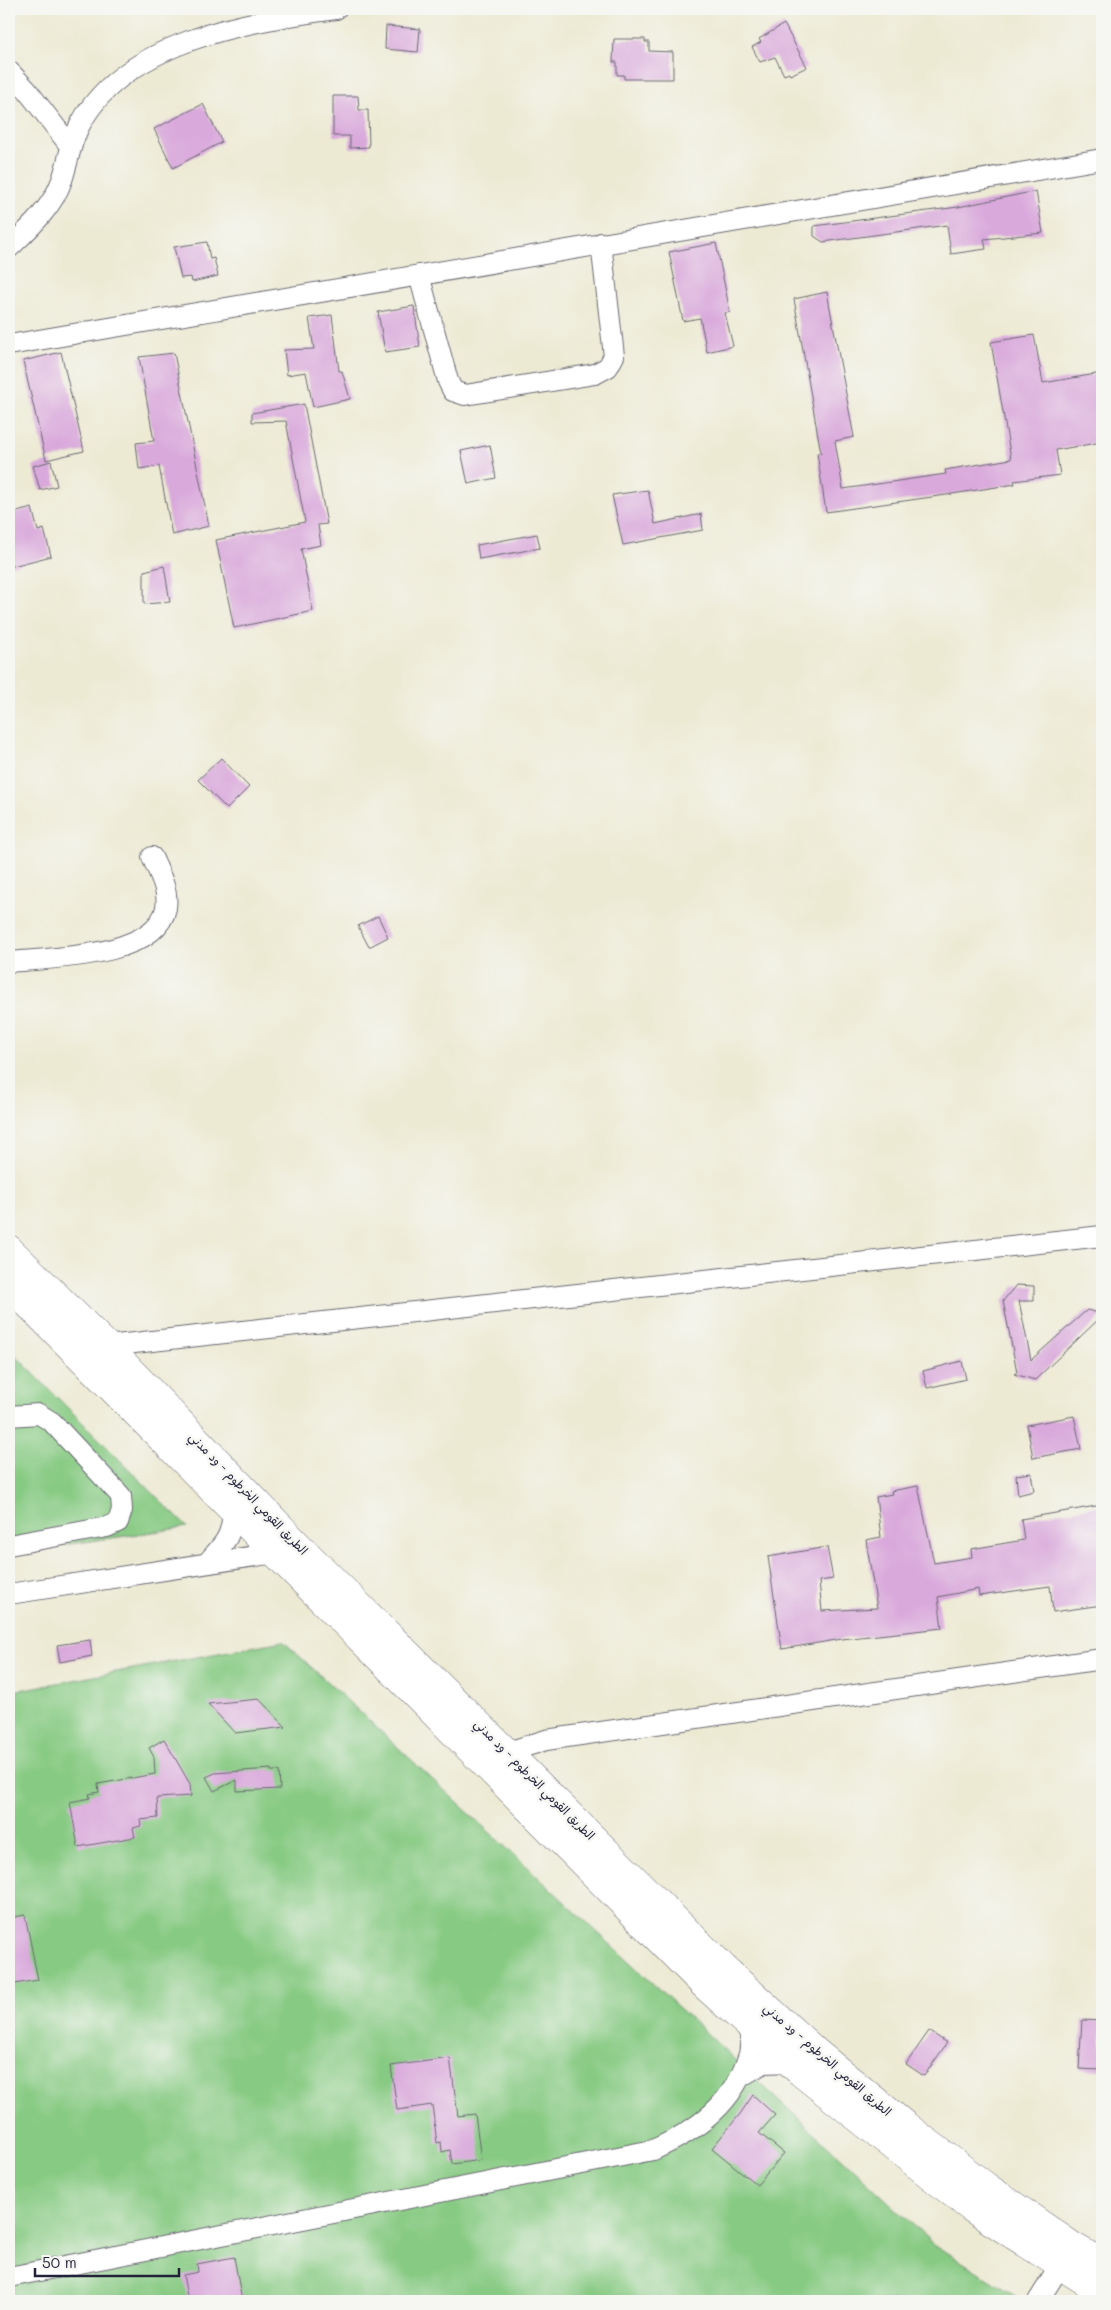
<svg xmlns="http://www.w3.org/2000/svg" width="1111" height="2310" viewBox="0 0 1111 2310" font-family="Mali,'Playpen Sans Arabic',sans-serif">
	<rect width="100%" height="100%" fill="#f6f6f2"/>
	<filter id="ink" filterUnits="userSpaceOnUse"><feTurbulence type="fractalNoise" baseFrequency=".02" numOctaves="2"/><feDisplacementMap in="SourceGraphic" scale="10" xChannelSelector="R" yChannelSelector="G"/><feConvolveMatrix kernelMatrix="1 2 1 2 8 2 1 2 1" color-interpolation-filters="sRGB"/></filter>
	<filter id="wash" filterUnits="userSpaceOnUse"><feTurbulence type="fractalNoise" baseFrequency=".0096" numOctaves="4" result="noise"/><feDisplacementMap in="SourceGraphic" scale="20" xChannelSelector="R" yChannelSelector="G"/><feGaussianBlur stdDeviation="1.12" result="paint"/><feColorMatrix in="noise" values="0 0 0 0 0 0 0 0 0 0 0 0 0 0 0 0 0 1.4 0 .05"/><feComposite in="paint" operator="in"/></filter>
	<g filter="url(#wash)">
		<rect width="100%" height="100%" fill="#edead4"/>
		<g fill="#87ca83" stroke="#54765f">
			<path d="M9,1349L187,1527L9,1553Z"/>
			<path d="M283,1641L934,2244L1024,2301H9V1692Z"/>
		</g>
		<g id="blocks">
			<g fill="#d9a9db">
				<path d="M784,24L807,67L790,75L789,73L784,75L775,57L760,62L752,47L761,42L759,39Z"/>
				<path d="M386,26L420,29L418,52L385,49Z"/>
				<path d="M614,39H645V42H649V51L673,52V79H624V75H617V62H613Z"/>
				<path d="M333,96H358L359,110H368L369,147L350,148V136H333Z"/>
				<path d="M203,104L222,142L173,168L154,129Z"/>
				<path d="M1036,191L1043,233L984,239L986,249L951,254L947,225L823,242L814,236V226L958,207Z"/>
				<path d="M207,242L210,259L214,258L218,276L192,282L191,277L181,278L174,247Z"/>
				<path d="M716,243L730,312L725,313L733,346L707,352L700,318L683,321L669,252Z"/>
				<path d="M827,292L854,437L835,441L843,489L946,474L945,470L1011,459L991,342L1034,335L1043,383L1102,373V442L1056,450L1060,475L1014,481L1015,484L946,495L826,512L817,453H821L794,299Z"/>
				<path d="M414,306L420,347L385,352L378,312Z"/>
				<path d="M332,315L339,371H342L350,399L313,407L306,372L287,375L284,350L314,349L309,318Z"/>
				<path d="M61,352L84,451L46,460L23,361Z"/>
				<path d="M174,353L209,526L172,535L159,466L139,469L136,443L154,441L139,357Z"/>
				<path d="M304,404L327,524L318,525L321,545L301,549L313,611L234,628L216,540L305,522L286,421L252,422V413Z"/>
				<path d="M490,445L496,478L468,484L461,451Z"/>
				<path d="M51,461L57,486L40,490L33,466Z"/>
				<path d="M648,490L655,524L701,514L703,530L623,545L612,495Z"/>
				<path d="M32,508L38,531L44,529L51,556L9,567V514Z"/>
				<path d="M537,534L540,548L479,559L477,545Z"/>
				<path d="M164,566L170,602L144,604V571Z"/>
				<path d="M221,758L249,787L227,809L198,780Z"/>
				<path d="M378,916L388,937L369,947L358,926Z"/>
				<path d="M1016,1285L1034,1286V1301H1019L1031,1360L1087,1310L1102,1314V1316L1035,1380L1014,1374L1017,1372L1003,1301Z"/>
				<path d="M962,1361L966,1379L927,1388L923,1371Z"/>
				<path d="M1074,1416L1081,1449L1033,1458L1027,1425Z"/>
				<path d="M1031,1473L1034,1491L1018,1495L1016,1475Z"/>
				<path d="M918,1486L934,1563L972,1557L971,1549L1024,1540L1021,1519L1102,1505V1605L1053,1612L1050,1586L979,1596L978,1589L938,1597L942,1628L842,1639L782,1649L768,1557L827,1547L833,1579L819,1581L822,1611L877,1608L866,1540L881,1537L876,1497L892,1494L891,1491Z"/>
				<path d="M90,1640L92,1656L60,1662L57,1645Z"/>
				<path d="M259,1699L286,1727L235,1733L208,1704Z"/>
				<path d="M164,1739L190,1784L191,1796L157,1798L158,1818L140,1820L141,1826L133,1828L135,1837L78,1847L70,1802L90,1798L89,1794L99,1792L98,1784L155,1774L154,1757L149,1748Z"/>
				<path d="M271,1769V1771H279L280,1789L237,1791V1780L214,1791L206,1777L215,1773Z"/>
				<path d="M25,1915L38,1980L9,1985V1918Z"/>
				<path d="M1082,2020L1102,2021V2070L1079,2069Z"/>
				<path d="M929,2031L947,2043L924,2076L906,2064Z"/>
				<path d="M450,2058L458,2116L475,2114L481,2160L452,2164L450,2150L442,2152L441,2142L437,2143L432,2105L397,2110L391,2066Z"/>
				<path d="M753,2095L775,2115L759,2133L784,2153L757,2185L712,2148L740,2114Z"/>
				<path d="M234,2257L242,2301H188L183,2275L198,2272L197,2264Z"/>
			</g>
		</g>
	</g>
	<g filter="url(#ink)">
		<use href="#blocks" fill-opacity="0" stroke="#696871" stroke-width="1"/>
		<g fill="none" stroke-linecap="round" stroke-linejoin="round">
			<g stroke="#696871" stroke-width="22">
				<g id="minor">
					<path d="M9,71L26,89L71,147"/>
					<path d="M9,248C29,229 53,207 62,180C68,163 70,145 78,129C119,42 250,20 336,9"/>
					<path d="M419,275L448,381L453,391L465,395L595,374L608,367L614,356L601,243"/>
					<path d="M9,345L1102,159"/>
					<path d="M9,962C49,958 156,958 166,908C169,890 159,873 152,857"/>
					<path d="M107,1346L1102,1236"/>
					<path d="M9,1416L39,1414L52,1422L121,1496L122,1510L118,1522L107,1527L9,1545"/>
					<path d="M207,1563C225,1542 231,1539 233,1511"/>
					<path d="M9,1594L275,1553"/>
					<path d="M497,1758L508,1752L546,1740L1102,1659"/>
					<path d="M740,2077L764,2063L789,2062"/>
					<path d="M9,2277L653,2150C698,2130 735,2103 749,2054C751,2046 750,2035 750,2027"/>
					<path d="M1038,2301L1060,2266"/>
				</g>
			</g>
			<g stroke="#696871" stroke-width="29">
				<g id="highway">
					<path d="M9,1249L107,1346L293,1540L724,1968L815,2051L905,2125L987,2187L1071,2245L1102,2263"/>
					<path d="M9,1285L704,1985L800,2072L971,2208L1102,2292"/>
				</g>
			</g>
			<use href="#minor" stroke="#fff" stroke-width="20"/>
			<use href="#highway" stroke="#fff" stroke-width="28"/>
		</g>
	</g>
	<g text-anchor="middle" dominant-baseline="central" stroke-width="5" stroke-linejoin="round" paint-order="stroke">
		<g font-size="12" fill="#22223b" stroke="#f6f6f2">
			<text transform="translate(249 1493) rotate(46)">الطريق القومي الخرطوم - ود مدني</text>
			<text transform="translate(535 1779) rotate(45)">الطريق القومي الخرطوم - ود مدني</text>
			<text transform="translate(828 2059) rotate(41)">الطريق القومي الخرطوم - ود مدني</text>
		</g>
	</g>
	<rect width="1111" height="2310" fill="none" stroke="#f6f6f2" stroke-width="30"/>
	<path d="M35 2268v8h144v-8" fill="none" stroke="#22223b" stroke-width="2.5"/>
	<text x="42" y="2268" font-size="15" fill="#22223b" stroke="#f6f6f2" stroke-width="4" paint-order="stroke">50 m</text>
</svg>
